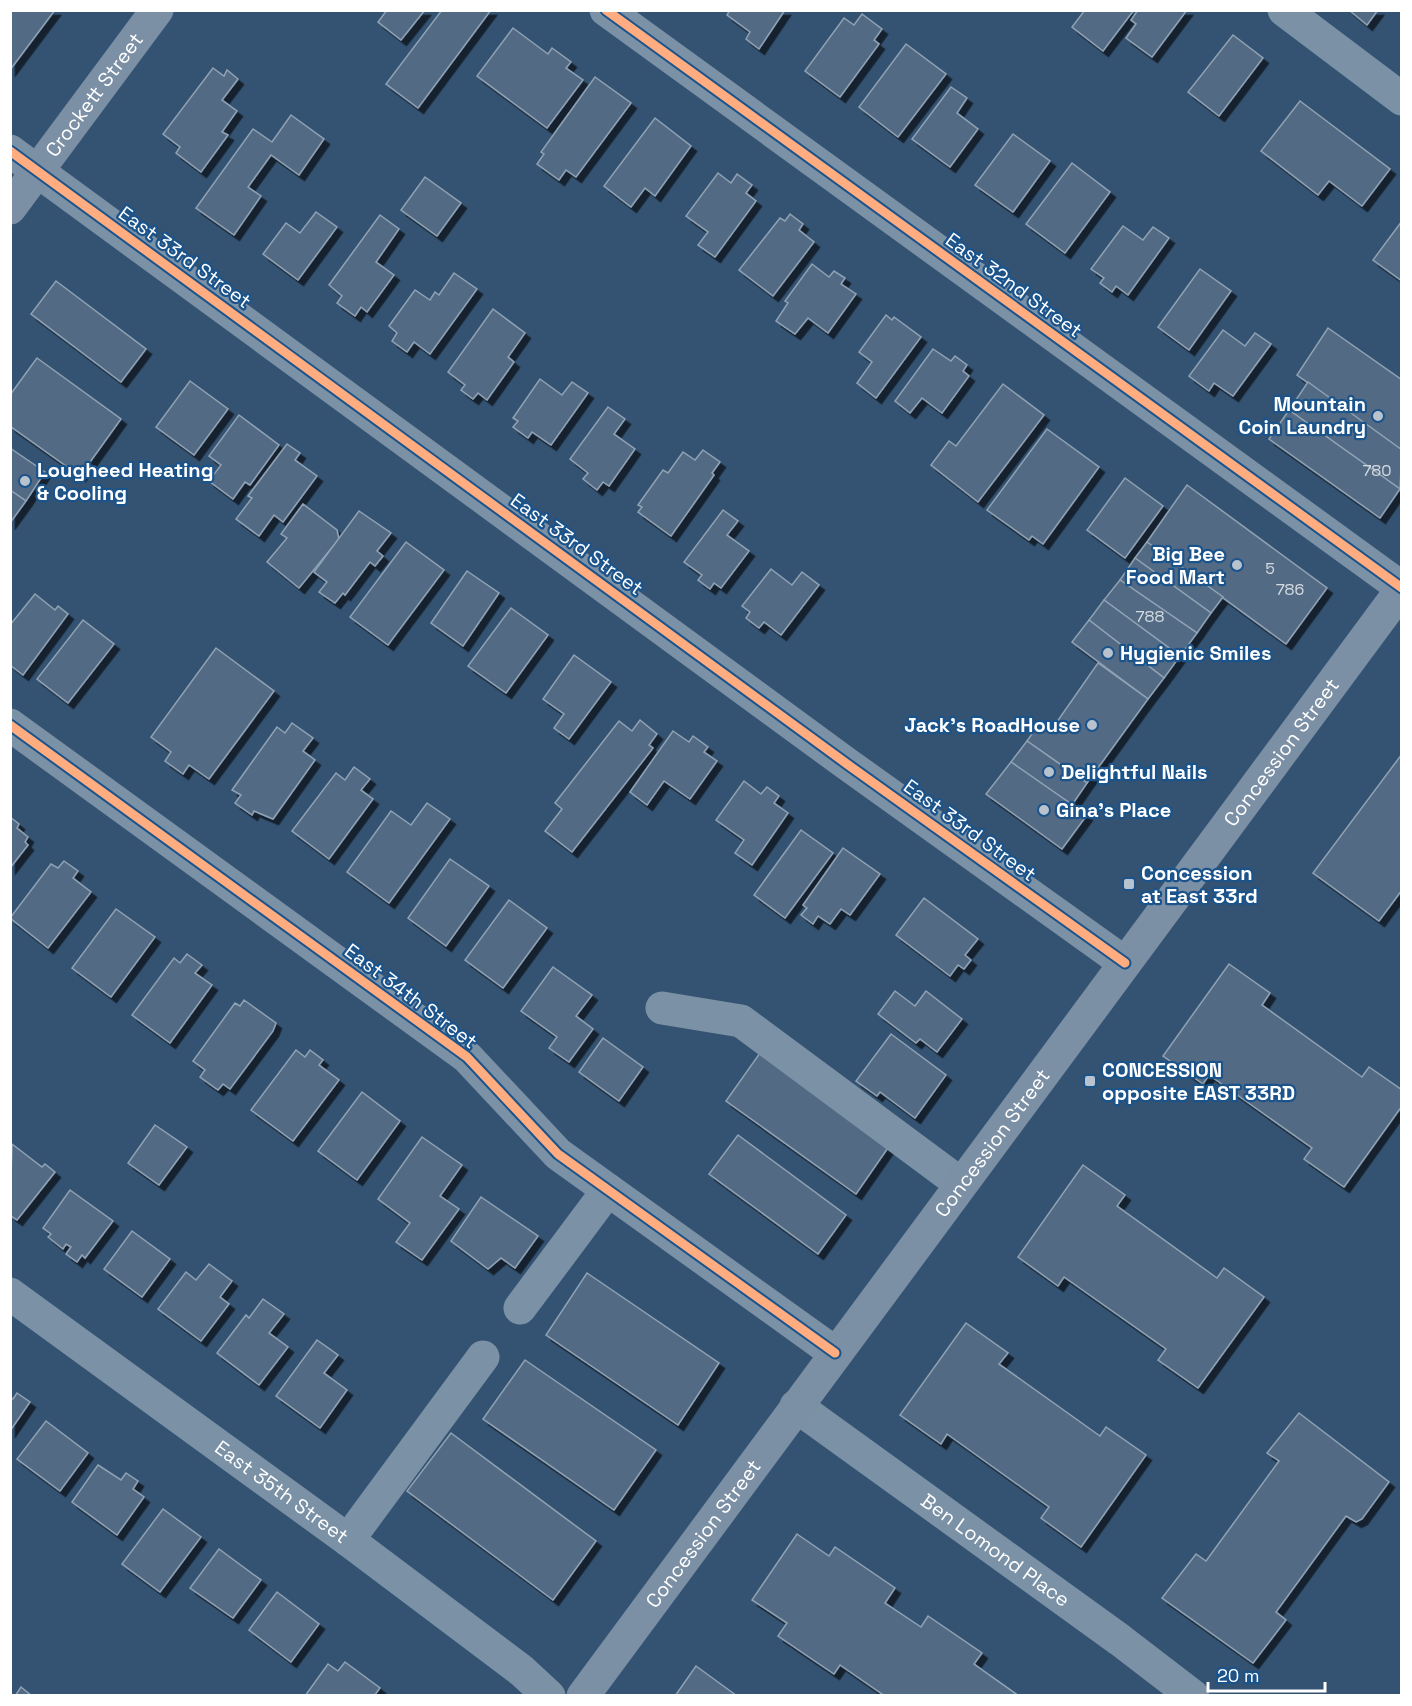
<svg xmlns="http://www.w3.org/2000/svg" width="1412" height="1706" viewBox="0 0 1412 1706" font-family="'Space Grotesk',sans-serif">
	<defs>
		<filter id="shadow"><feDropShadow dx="5.5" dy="5.5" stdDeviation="0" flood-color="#0009"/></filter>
	</defs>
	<rect width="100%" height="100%" fill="#345372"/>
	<g fill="#526b84" stroke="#90a2b4" stroke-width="1.5" filter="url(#shadow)">
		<path d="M10,10H55L10,70Z"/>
		<path d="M425,10L401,40L378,22L387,10Z"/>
		<path d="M442,10H491L418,108L386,84Z"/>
		<path d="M730,10H785L759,49L746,39L750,32L727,15Z"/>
		<path d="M1085,10H1134L1103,51L1072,27Z"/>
		<path d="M1138,10H1187L1152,57L1126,38L1136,24L1131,20Z"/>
		<path d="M1349,10H1378L1367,25Z"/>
		<path d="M862,14L882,29L874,40L879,44L840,97L805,71L844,18L854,25Z"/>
		<path d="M513,28L548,54L552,48L571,62L566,68L583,80L547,128L477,76Z"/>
		<path d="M1233,35L1263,58L1219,116L1188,92Z"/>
		<path d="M906,44L946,74L898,137L859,107Z"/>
		<path d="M213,68L224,76L227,70L238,79L222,100L237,111L222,132L228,135L201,172L176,153L180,147L163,134Z"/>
		<path d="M595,77L631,103L576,177L566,170L559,180L537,164L544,154L541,152Z"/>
		<path d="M951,87L967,98L957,113L978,129L950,167L912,139Z"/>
		<path d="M1300,101L1390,169L1362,206L1329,181L1318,195L1261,151Z"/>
		<path d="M291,115L324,139L299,175L271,155L248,187L261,196L234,235L196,208L253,129L272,142Z"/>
		<path d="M655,118L691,146L655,196L645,188L631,207L604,186Z"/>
		<path d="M1013,134L1050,161L1013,212L975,185Z"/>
		<path d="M1072,163L1110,192L1065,253L1026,224Z"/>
		<path d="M718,173L731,183L737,174L752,185L746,193L756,201L715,257L698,245L708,232L686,216Z"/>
		<path d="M425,177L461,203L437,236L401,210Z"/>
		<path d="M316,212L337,227L298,280L263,254L286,223L300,233Z"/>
		<path d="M790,214L803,224L799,230L814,242L773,296L739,270L780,218L785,221Z"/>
		<path d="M380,215L399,229L376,262L394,275L367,312L361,307L355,316L337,303L342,296L329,285Z"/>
		<path d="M1402,221V281L1373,260Z"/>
		<path d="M1123,226L1143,240L1153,227L1169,238L1128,295L1116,286L1112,292L1100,283L1104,278L1091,269Z"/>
		<path d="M812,264L829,277L834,271L845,278L841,284L856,294L828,333L808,318L795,334L776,321L788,303L785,301Z"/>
		<path d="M1200,269L1231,291L1189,350L1158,327Z"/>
		<path d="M454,273L477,289L430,354L414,342L407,352L392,341L397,333L389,326L415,290L430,300L435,292L439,295Z"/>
		<path d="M56,281L146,349L121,382L31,314Z"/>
		<path d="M493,309L525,333L508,357L514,362L487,400L478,393L473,399L461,390L465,385L448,372Z"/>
		<path d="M886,315L892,320L894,317L921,337L876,398L857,383L872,362L859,352Z"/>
		<path d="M1328,328L1402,380V450L1297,375Z"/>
		<path d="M1223,330L1245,346L1255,333L1271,344L1233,396L1214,383L1209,391L1189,376Z"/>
		<path d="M933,349L951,361L955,356L967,365L963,371L969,376L942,413L922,398L910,413L895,401Z"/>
		<path d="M37,358L121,419L80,476L10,426V395Z"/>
		<path d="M540,379L562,395L572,382L588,393L551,445L532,432L528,438L513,427L518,421L513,418Z"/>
		<path d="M190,381L228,409L194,455L156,427Z"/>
		<path d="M1308,382L1402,450L1400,489L1289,410Z"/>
		<path d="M1003,384L1044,415L978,502L931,465L949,441L956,446Z"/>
		<path d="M608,407L625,419L614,434L635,449L609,486L603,482L597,490L583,479L588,473L570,459Z"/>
		<path d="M1289,410L1400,489L1380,518L1269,439Z"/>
		<path d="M239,415L279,445L250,485L245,482L233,499L209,481L221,465L209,456Z"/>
		<path d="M1047,429L1099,467L1043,544L1032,536L1029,540L987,510Z"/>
		<path d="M287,444L300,453L295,460L317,476L283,522L274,515L259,536L236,519L252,498L248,496Z"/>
		<path d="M10,448L45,472L26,501L10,490Z"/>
		<path d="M703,450L720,462L712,473L714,475L671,536L638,512L642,507L638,505L663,470L668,473L683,452L695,460Z"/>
		<path d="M1125,478L1163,506L1125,558L1087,530Z"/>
		<path d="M1187,485L1327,588L1286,644L1147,542Z"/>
		<path d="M10,490L26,501L10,523Z"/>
		<path d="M303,504L337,530L339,539L299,588L267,562L287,538L281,534Z"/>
		<path d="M723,510L738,521L727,535L749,551L721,588L714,583L710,589L698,580L702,575L684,562Z"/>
		<path d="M359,511L391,533L377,551L383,556L375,566L370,562L345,595L343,593L335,603L319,592L327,582L314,572Z"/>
		<path d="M406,542L444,570L388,645L350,617Z"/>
		<path d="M1147,542L1223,597L1211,613L1135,558Z"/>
		<path d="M1135,558L1211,613L1197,633L1120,580Z"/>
		<path d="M771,569L792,585L802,572L819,585L781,635L764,622L759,628L746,618L750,612L742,606Z"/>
		<path d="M467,571L499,593L463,646L431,623Z"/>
		<path d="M1120,580L1197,633L1180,656L1104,600Z"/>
		<path d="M35,594L55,610L58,606L68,614L23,675L10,665V625Z"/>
		<path d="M1104,600L1180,656L1164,678L1089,620Z"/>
		<path d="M511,608L548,635L506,693L468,666Z"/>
		<path d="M83,620L114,644L68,703L37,679Z"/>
		<path d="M1089,620L1164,678L1148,699L1072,642Z"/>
		<path d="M216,648L274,691L209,779L189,765L183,774L165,761L171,752L151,737Z"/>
		<path d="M574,655L611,682L569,739L554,728L564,714L543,699Z"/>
		<path d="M1098,663L1148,699L1087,783L1027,741L1041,721L1052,729Z"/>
		<path d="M640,720L657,734L649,745L653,748L572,852L545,831L562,809L555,803L619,721L632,731Z"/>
		<path d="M292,723L313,738L303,751L315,760L273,819L254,811L252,815L235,803L241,795L232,790L277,727L285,733Z"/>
		<path d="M673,731L689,742L693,736L708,747L704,752L717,761L690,799L664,781L647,805L630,792Z"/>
		<path d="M1027,741L1087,783L1072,805L1011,762Z"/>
		<path d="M1402,754V890L1379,921L1313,873Z"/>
		<path d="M1011,762L1087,815L1062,849L986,794Z"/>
		<path d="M354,767L370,779L361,790L373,799L329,859L292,831L336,773L345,780Z"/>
		<path d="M744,781L761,794L767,787L779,796L774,803L788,813L752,865L735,853L744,840L716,820Z"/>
		<path d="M427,803L450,819L389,903L347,872L391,811L411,825Z"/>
		<path d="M10,817L19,824L17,828L28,837L25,842L28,845L10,868Z"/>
		<path d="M801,830L833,853L785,918L754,895Z"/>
		<path d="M843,848L880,874L850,915L841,909L830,924L818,916L813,924L801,915L807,908L803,905Z"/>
		<path d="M450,859L489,886L446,946L408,918Z"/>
		<path d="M64,861L78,871L73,878L91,892L48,948L10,918L51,864L58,868Z"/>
		<path d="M924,898L978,939L965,955L971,960L964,969L958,965L950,976L896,935Z"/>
		<path d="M509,900L547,928L503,988L465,960Z"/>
		<path d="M116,909L155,937L111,997L72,968Z"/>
		<path d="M187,954L202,965L195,973L212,985L170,1043L132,1015L174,958L180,963Z"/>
		<path d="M1229,964L1270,993L1262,1005L1362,1077L1369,1067L1402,1090V1106L1344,1187L1304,1159L1312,1148L1209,1075L1203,1084L1163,1056Z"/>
		<path d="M553,967L592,995L576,1016L593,1029L569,1062L549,1048L557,1037L521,1011Z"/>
		<path d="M895,991L915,1006L926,991L962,1019L937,1052L920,1039L916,1043L878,1014Z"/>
		<path d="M244,1000L276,1023L273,1031L230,1089L223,1084L218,1090L200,1077L205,1070L193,1061L235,1003L240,1006Z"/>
		<path d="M891,1034L946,1075L915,1118L880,1092L877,1096L856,1081Z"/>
		<path d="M603,1038L643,1067L619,1101L579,1072Z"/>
		<path d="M296,1050L305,1057L310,1050L323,1060L319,1065L339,1080L293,1141L251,1110Z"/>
		<path d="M760,1053L890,1145L856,1194L726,1101Z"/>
		<path d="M362,1092L400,1121L357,1180L318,1151Z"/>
		<path d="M155,1125L187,1147L159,1185L128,1163Z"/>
		<path d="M738,1135L846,1215L818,1254L709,1174Z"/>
		<path d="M422,1137L462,1165L440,1196L459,1209L422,1260L396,1242L410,1223L378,1199Z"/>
		<path d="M12,1144L42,1167L45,1164L55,1172L17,1220L10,1215Z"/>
		<path d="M1083,1165L1125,1195L1117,1206L1217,1278L1224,1268L1264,1297L1198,1388L1158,1360L1166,1349L1064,1277L1058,1286L1018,1257Z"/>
		<path d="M70,1190L113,1221L85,1258L82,1255L77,1262L66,1254L71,1247L66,1244L63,1249L48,1237L51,1234L43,1228Z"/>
		<path d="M481,1197L538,1236L515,1268L501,1258L488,1269L451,1241Z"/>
		<path d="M132,1231L170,1259L142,1297L104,1269Z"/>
		<path d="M209,1264L232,1281L220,1297L229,1304L201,1341L158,1309L186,1272L196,1280Z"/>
		<path d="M587,1273L719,1363L678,1425L546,1335Z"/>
		<path d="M263,1299L284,1314L269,1333L288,1347L259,1385L217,1353L246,1315L249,1318Z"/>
		<path d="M966,1323L1008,1353L999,1364L1100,1436L1106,1427L1146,1455L1081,1547L1041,1518L1049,1507L947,1434L941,1444L900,1415Z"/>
		<path d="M317,1340L338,1355L324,1373L347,1390L320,1428L276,1396Z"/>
		<path d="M525,1360L656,1450L614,1510L483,1419Z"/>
		<path d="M17,1393L30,1402L10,1431V1397L13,1399Z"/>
		<path d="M1299,1413L1389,1482L1362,1519L1356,1522L1346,1516L1276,1612L1286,1620L1253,1663L1162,1598L1196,1554L1206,1561L1279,1461L1267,1453Z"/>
		<path d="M46,1421L88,1453L60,1491L17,1459Z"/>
		<path d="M451,1433L596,1541L553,1600L407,1491Z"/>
		<path d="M98,1465L121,1480L126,1473L138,1481L133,1489L144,1497L117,1535L72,1502Z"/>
		<path d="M163,1509L201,1537L160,1592L122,1564Z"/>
		<path d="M797,1534L829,1556L835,1547L895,1588L885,1603L921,1627L928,1616L982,1653L974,1664L1019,1696H885L840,1665L834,1674L778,1636L787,1623L752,1600Z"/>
		<path d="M219,1549L261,1580L233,1618L190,1588Z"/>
		<path d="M277,1592L319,1624L291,1662L249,1630Z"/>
		<path d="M345,1662L380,1688L374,1696H305L328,1664L338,1671Z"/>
		<path d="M696,1666L737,1696H675Z"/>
		<path d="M21,1687L32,1696H15Z"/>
	</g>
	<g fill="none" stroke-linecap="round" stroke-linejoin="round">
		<g stroke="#7b91a6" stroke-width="33">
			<path d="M606,10L1402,588"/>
			<path d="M1284,10L1402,99"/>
			<path d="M10,151L847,764L1125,963"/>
			<path d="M10,725L467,1057L558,1154L835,1353"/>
			<path d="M662,1008L741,1021L961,1184"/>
			<path id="s1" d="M10,1294L348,1540L522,1671L549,1696"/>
			<path d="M520,1308L608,1190"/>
			<path id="s2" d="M796,1406L1120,1640L1193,1696"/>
			<path d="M348,1540L483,1357"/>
		</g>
		<g stroke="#7b8fa5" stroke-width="33">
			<path id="s3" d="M10,208L157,10"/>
			<path id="s4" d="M583,1696L1402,589"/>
		</g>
		<g stroke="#1b538b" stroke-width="13">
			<g id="cycleway">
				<path d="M606,10L1402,588"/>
				<path d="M10,151L847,764L1125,963"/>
				<path d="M10,725L467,1057L558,1154L835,1353"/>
			</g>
		</g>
		<use href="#cycleway" stroke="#ffac80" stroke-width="9"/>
	</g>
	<g fill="#b8c3ce" stroke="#1b538b" stroke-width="2">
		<circle cx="1378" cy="416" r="6"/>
		<circle cx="25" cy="481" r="6"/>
		<circle cx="1237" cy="565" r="6"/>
		<circle cx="1108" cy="653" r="6"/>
		<circle cx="1092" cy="725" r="6"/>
		<circle cx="1049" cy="772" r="6"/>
		<circle cx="1044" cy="810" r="6"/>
		<rect x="1123" y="878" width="12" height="12" rx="3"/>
		<rect x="1084" y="1075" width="12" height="12" rx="3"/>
	</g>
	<g text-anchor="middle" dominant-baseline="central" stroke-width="4.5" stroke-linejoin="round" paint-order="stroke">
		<g font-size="16" fill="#d4dae0">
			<text x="1377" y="470">780</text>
			<text x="1270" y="568">5</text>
			<text x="1290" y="589">786</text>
			<text x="1150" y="616">788</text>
		</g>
		<g font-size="20" fill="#fff" stroke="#1b538b">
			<text stroke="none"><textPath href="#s3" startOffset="141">Crockett Street</textPath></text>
			<text transform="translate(185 257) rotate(36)">East 33rd Street</text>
			<text transform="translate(1014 285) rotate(36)">East 32nd Street</text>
			<text transform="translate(577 544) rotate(36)">East 33rd Street</text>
			<text stroke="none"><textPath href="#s4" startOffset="1174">Concession Street</textPath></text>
			<text transform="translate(970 830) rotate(36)">East 33rd Street</text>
			<text transform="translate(411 996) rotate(37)">East 34th Street</text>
			<text stroke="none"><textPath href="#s4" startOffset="688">Concession Street</textPath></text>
			<text stroke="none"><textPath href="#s1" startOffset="336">East 35th Street</textPath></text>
			<text stroke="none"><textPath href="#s4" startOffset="202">Concession Street</textPath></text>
			<text stroke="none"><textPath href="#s2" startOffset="246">Ben Lomond Place</textPath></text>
		</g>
		<g font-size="20" font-weight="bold" fill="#fff" stroke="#1b538b" text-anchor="start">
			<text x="1366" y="404" text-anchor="end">Mountain<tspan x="1366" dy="23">Coin Laundry</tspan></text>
			<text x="37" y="470">Lougheed Heating<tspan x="37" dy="23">&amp; Cooling</tspan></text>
			<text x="1225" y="554" text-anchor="end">Big Bee<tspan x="1225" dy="23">Food Mart</tspan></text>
			<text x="1120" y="653">Hygienic Smiles</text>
			<text x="1080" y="725" text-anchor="end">Jack's RoadHouse</text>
			<text x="1061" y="772">Delightful Nails</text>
			<text x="1056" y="810">Gina's Place</text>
			<text x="1141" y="873">Concession<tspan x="1141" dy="23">at East 33rd</tspan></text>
			<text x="1102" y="1070">CONCESSION<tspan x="1102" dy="23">opposite EAST 33RD</tspan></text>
		</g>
	</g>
	<rect width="1412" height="1706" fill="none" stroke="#ffffff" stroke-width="24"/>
	<path d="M1208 1682v9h117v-9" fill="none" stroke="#ffffff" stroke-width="3"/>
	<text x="1217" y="1682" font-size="18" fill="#ffffff" stroke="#1b538b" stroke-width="4.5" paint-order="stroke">20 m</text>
</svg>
